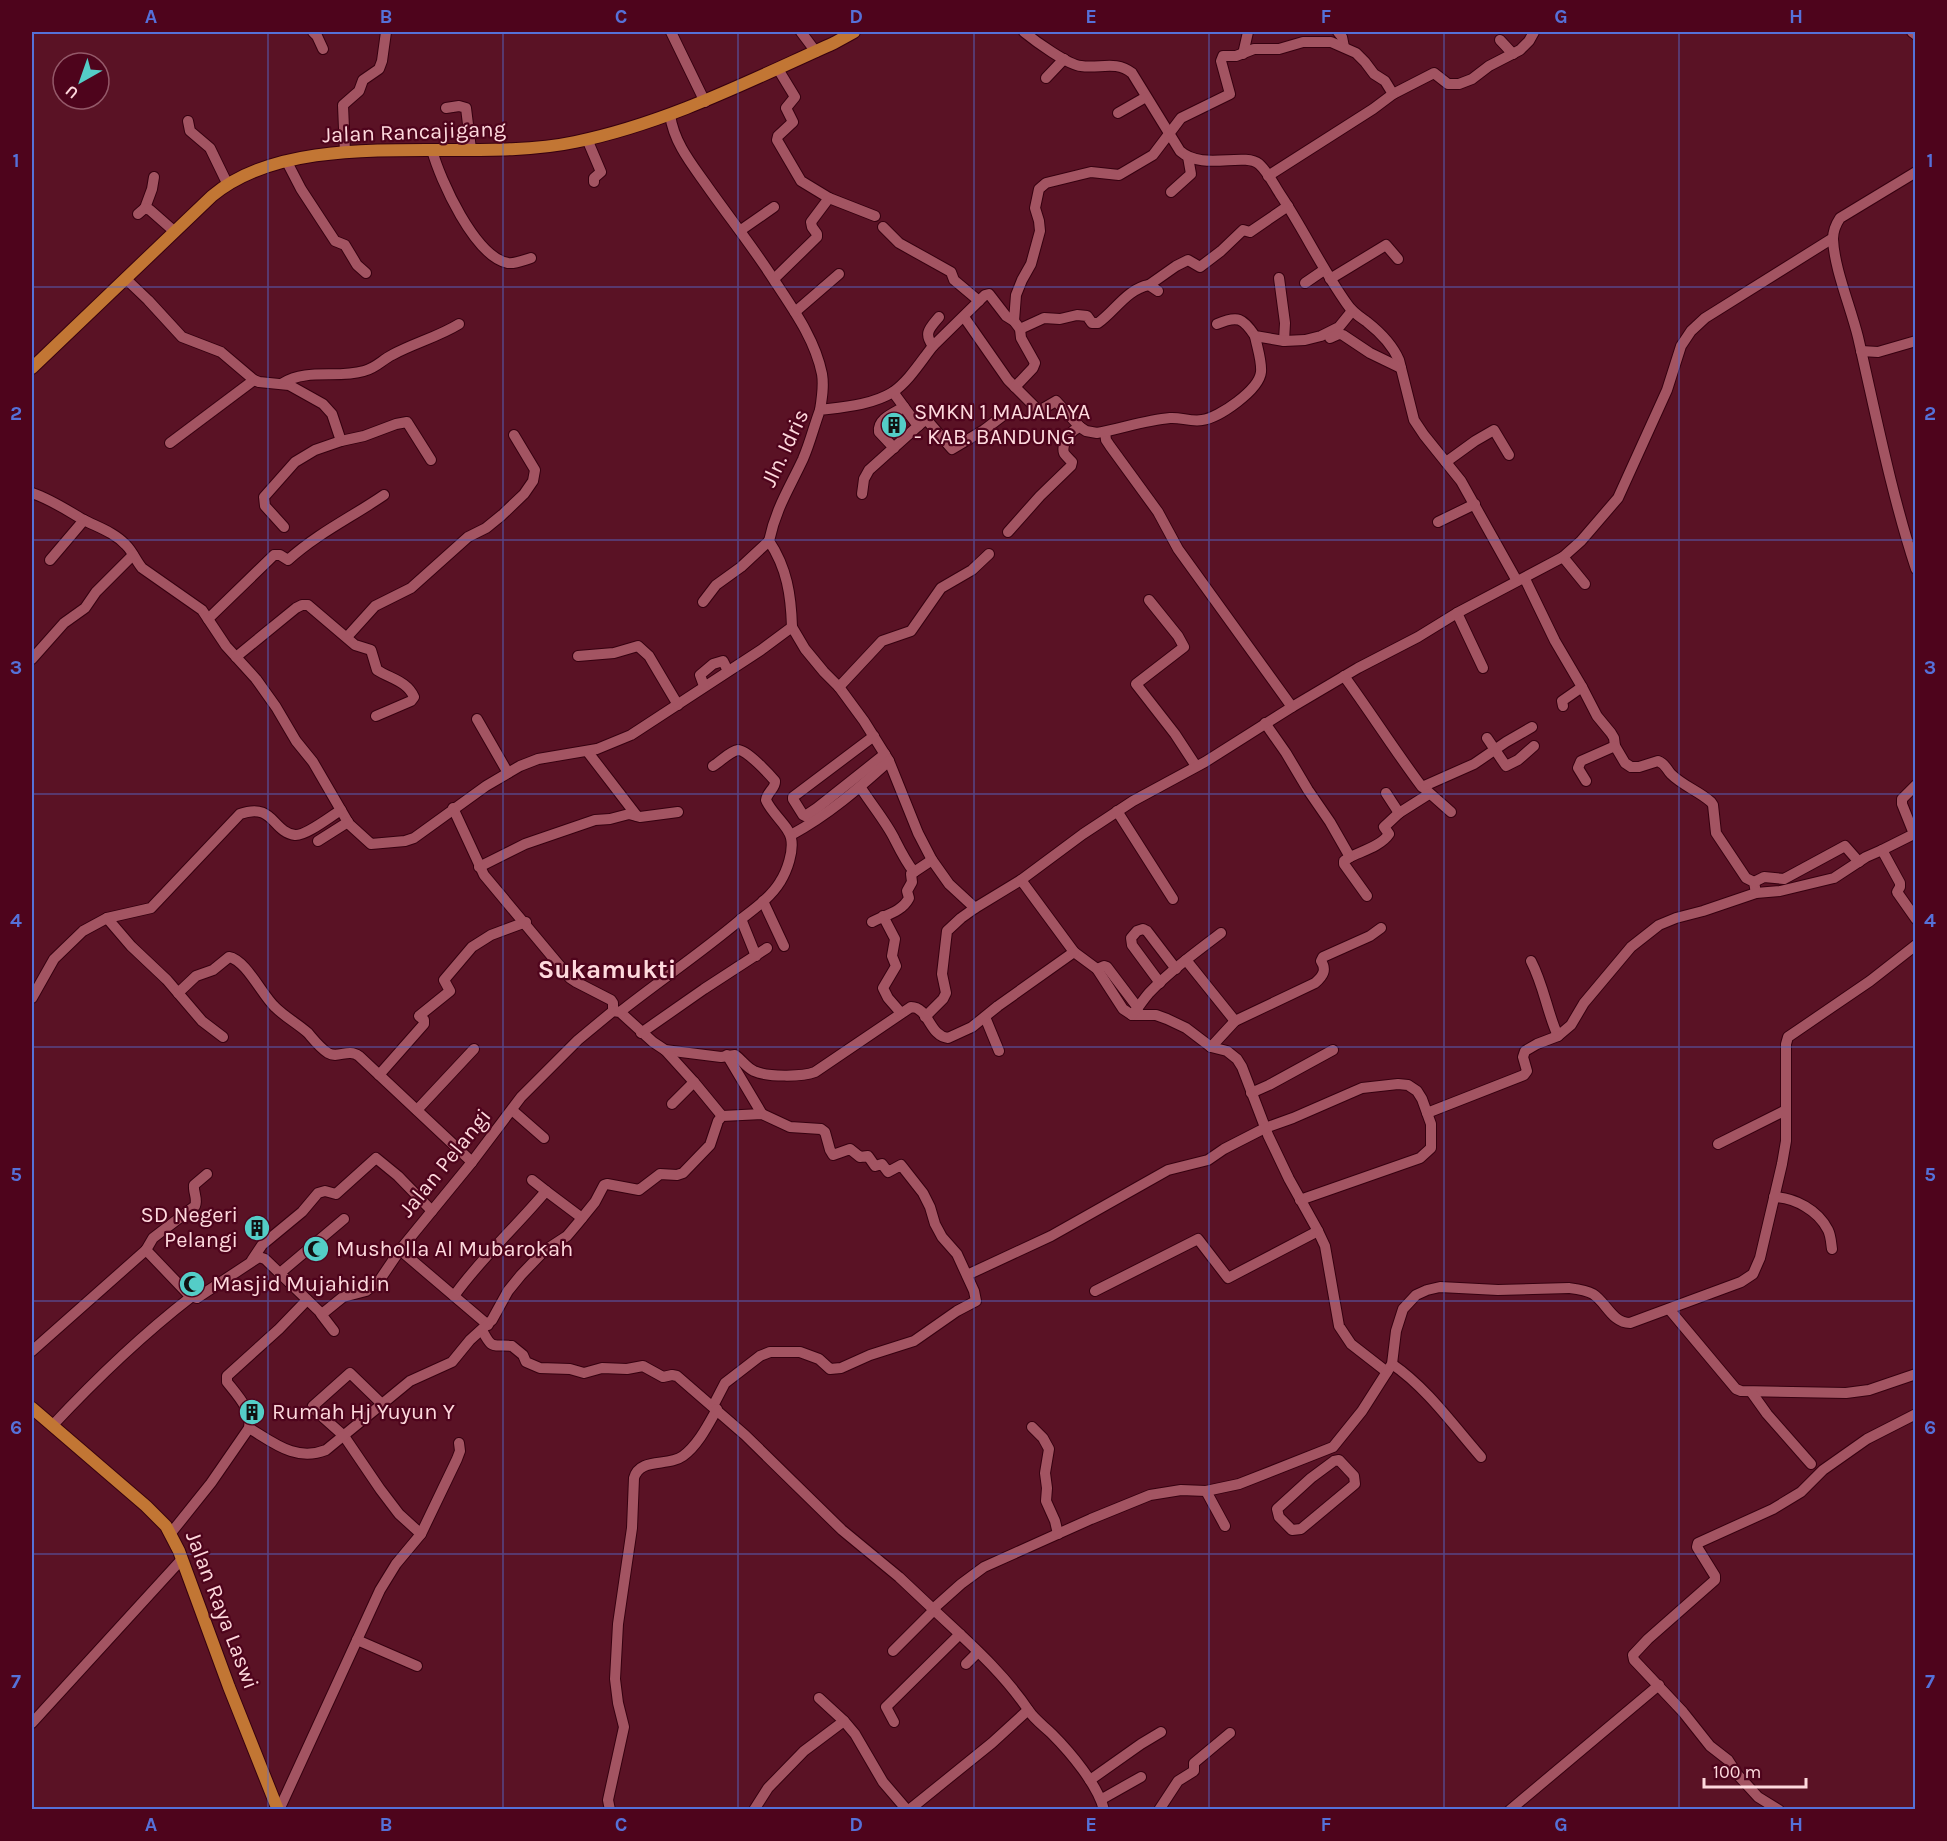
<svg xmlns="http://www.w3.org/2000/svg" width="1947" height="1841" viewBox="0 0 1947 1841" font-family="Karla,sans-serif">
	<rect width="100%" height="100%" fill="#5a1225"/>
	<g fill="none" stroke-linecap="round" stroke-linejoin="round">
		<g stroke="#360110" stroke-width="12">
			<g id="minor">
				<path d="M313,32L317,36L323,49"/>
				<path d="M671,32L705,102"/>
				<path d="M801,32L816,52"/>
				<path d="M1024,32C1035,41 1068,65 1081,66C1099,69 1116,60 1132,73L1180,151C1202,171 1244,152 1259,164C1268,172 1274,185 1280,194C1304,230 1322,269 1347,304C1352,312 1360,317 1367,322C1381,333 1392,344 1399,360L1414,420L1424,435L1461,481L1517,581"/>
				<path d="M1338,32L1342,37L1344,47"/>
				<path d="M1912,32L1916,35"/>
				<path d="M1500,40L1513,54"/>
				<path d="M1243,54L1248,32"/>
				<path d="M1046,78L1064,59"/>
				<path d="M446,108L459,106L466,108L471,149"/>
				<path d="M1118,113L1146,97"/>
				<path d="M670,115C674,142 690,162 705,183C728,216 753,247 774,280C793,309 815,339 822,374C824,386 822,398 820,410"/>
				<path d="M188,121L190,131L210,148L227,183"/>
				<path d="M587,139L601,172L594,178V182"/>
				<path d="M432,150C440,180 475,257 508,263C516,264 524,260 531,258"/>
				<path d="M345,153L343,105L359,91L363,80L379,69L382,61L386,32"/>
				<path d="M287,162L301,189L335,241L345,245L357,265L366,273"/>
				<path d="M1916,172L1840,218C1836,224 1833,232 1833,239C1834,268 1851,308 1858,337C1876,415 1891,493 1916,569"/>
				<path d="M1268,176L1373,109L1393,94L1434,73L1448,84H1459L1472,79L1489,66L1520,50L1529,41L1534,32"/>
				<path d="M1171,192L1191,174L1188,157"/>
				<path d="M829,198L875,216"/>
				<path d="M145,208L152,189L154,177"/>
				<path d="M138,214L145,208L150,210L175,232"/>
				<path d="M883,227L899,243L951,272L954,280L979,301"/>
				<path d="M741,230L774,207"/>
				<path d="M1279,278L1285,323L1284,341"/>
				<path d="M126,279L148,300L182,337L221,352L254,380L259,382L289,385L323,404L332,414L341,441L315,450L295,462L264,497L265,506L284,527"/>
				<path d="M774,279L817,237V234L812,227L811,222L829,198L801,181L777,140L778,136L793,122L786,108L795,97L778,69"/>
				<path d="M1330,279L1386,245L1398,259"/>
				<path d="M1305,283L1324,270"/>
				<path d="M1149,285L1176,266L1188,260L1200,267L1221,251L1243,230L1250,232L1288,206"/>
				<path d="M795,312L839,274"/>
				<path d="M964,317L1008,380L1039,411L1056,401L1080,427"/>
				<path d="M1014,321L1016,295L1022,280L1031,264L1040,231L1039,221L1035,208L1039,189L1046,183L1091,172L1119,175L1153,155L1181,118L1230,94L1221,61L1223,56H1236L1254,49H1279L1303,42H1331L1356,53L1365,62L1374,74L1385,81L1393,94"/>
				<path d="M1217,324C1238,315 1243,318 1255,336L1284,341L1305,340L1321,336L1339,327L1352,311"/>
				<path d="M1020,329L1044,318L1060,319L1077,315L1087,316L1092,323H1098C1115,311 1127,289 1149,285L1158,291"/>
				<path d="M1330,338L1339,334L1343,335L1370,353L1401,368"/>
				<path d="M933,346L985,295L989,294L1006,316L1014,321L1020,329L1021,338L1035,363L1033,368L1015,387"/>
				<path d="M1861,351L1878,352L1916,341"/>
				<path d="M283,383C307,368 338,379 364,371C376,368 382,360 392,355C414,343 438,337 459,324"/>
				<path d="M893,392L904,407C894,413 877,419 879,432L894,448"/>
				<path d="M918,426L926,419L952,449L984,430L1005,414"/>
				<path d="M1105,432L1106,440L1110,446L1158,512L1178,549L1292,707"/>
				<path d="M341,441L364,436L396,424L407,422L431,460"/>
				<path d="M170,443L254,380"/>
				<path d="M1446,462L1475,441L1494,430L1509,455"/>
				<path d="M32,493C50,499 65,509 82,519C97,527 114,532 126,545C133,552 136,561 142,568L202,610L226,646L256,679L276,707L296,741L313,762L349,824L371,844L405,841L414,838L486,786L520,766L538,759L597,749L631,735L761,650L792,627L805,649L824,672L839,687L864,721L889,761L918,833L932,860L949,884L975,908L1021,880L1074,952L1097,969L1123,1009L1132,1015H1156L1167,1019L1186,1028L1211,1047L1227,1051L1237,1059L1242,1067L1268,1135L1289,1179L1318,1231L1325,1246L1339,1326L1351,1344L1387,1372"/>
				<path d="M862,494L864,479L869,470L918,426L904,407"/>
				<path d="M1438,522L1475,504"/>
				<path d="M1008,532L1040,496L1071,466L1072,462C1070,460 1065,455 1064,453C1061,444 1071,430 1080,427L1086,431L1097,433C1121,429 1145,420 1170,418C1180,417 1191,422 1202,420C1219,418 1259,390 1261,372C1262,361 1257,347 1255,336"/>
				<path d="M1563,557L1585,584"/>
				<path d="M50,560L84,520"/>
				<path d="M1525,579L1555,641L1582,687L1597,716L1611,733L1614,738L1615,746L1625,763L1631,767H1639L1658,761C1666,764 1666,769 1671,774C1683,786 1699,791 1711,802L1713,805L1716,833L1746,878L1754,882L1756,893"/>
				<path d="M1149,600L1178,636L1184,647L1136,684L1175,734L1196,766"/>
				<path d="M703,602L716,585L741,567L769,541"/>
				<path d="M1457,613L1483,668"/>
				<path d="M208,619L274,555H280L288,560C318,533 352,517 384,495"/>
				<path d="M792,627C791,595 787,568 769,541C776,508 789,489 803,459C810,443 814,426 820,410C844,407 872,405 893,392C909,381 921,361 933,346C923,333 930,328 939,317"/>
				<path d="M347,637L375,606L411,588L468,537L486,528L502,515L524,494L533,481L535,470L514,435"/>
				<path d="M578,656L614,653L638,646L649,656L678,705"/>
				<path d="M236,657L296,608L302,605H308L355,645L371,650L377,670C391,679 407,681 414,697L411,701L376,716"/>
				<path d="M32,659L64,623L85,608L96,592L133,555"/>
				<path d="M1344,676C1371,713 1395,751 1422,787L1474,764L1506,742L1532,727"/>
				<path d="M704,686L700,675L713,664L723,661L728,671"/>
				<path d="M839,687L882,641L911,631L941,588L972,570L989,554"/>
				<path d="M1563,706L1562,701L1582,687"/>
				<path d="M477,719L508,773"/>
				<path d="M1265,723L1286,753L1308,790L1330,822L1350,857C1362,851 1381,846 1389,834L1384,827L1399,813"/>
				<path d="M874,736L793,797V799L803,815L805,816L817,808L885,754"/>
				<path d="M1487,738L1506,766L1518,760L1534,746"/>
				<path d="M587,751L637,816"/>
				<path d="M1586,781L1578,768L1581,761L1615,746"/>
				<path d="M1916,785L1902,799V804L1914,834L1882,850L1900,883V887L1897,892L1916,919"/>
				<path d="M861,788C871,804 887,823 895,840C900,850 906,862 914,872"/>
				<path d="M1425,789L1451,812"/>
				<path d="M1386,793L1399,813L1429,794"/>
				<path d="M453,808L484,875L570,978L576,982L611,1000L613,1003V1011L620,1012L653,1042L665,1050L721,1057L735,1055C742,1060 746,1067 754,1071C767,1077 802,1077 815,1072L911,1007C929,1007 929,1036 948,1038L972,1027L998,1006L1074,952"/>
				<path d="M1117,811L1173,899"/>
				<path d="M791,835C828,815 858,789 889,761"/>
				<path d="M318,841L348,822"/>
				<path d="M1350,857L1344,861V864L1367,896"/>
				<path d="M479,867L525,844L595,820L610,819L629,814L640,817L678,812"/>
				<path d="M1021,880L1083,834L1133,801L1205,762L1292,707L1358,668L1418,637L1457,613L1563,557L1581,541L1618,498L1667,390L1681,346L1691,331L1705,318L1833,238"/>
				<path d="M1754,882L1764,877L1784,879L1845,846L1859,862"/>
				<path d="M763,901L784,946"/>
				<path d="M883,916L895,939L892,956L896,966L883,988L888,998L901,1013"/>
				<path d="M107,918L131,946L167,980L202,1021L223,1037"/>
				<path d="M741,919L756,956"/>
				<path d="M872,922C885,915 902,912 909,898L907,891L912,882L911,874L932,860"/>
				<path d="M1186,960L1235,1021"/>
				<path d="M1531,961C1544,986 1547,1012 1558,1036L1571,1025L1584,1003L1631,947L1659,925L1676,918L1703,911L1756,893L1780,891L1834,878L1866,857L1882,850"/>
				<path d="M1097,969L1104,966L1107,967L1138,1008"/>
				<path d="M1160,983L1132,945L1131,938L1137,931L1143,929L1147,931L1176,969"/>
				<path d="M178,993L196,976L213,970L229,957C246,960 262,995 275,1007C285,1017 298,1024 308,1033C314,1040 320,1048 328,1053C338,1059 348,1048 359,1056L472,1162"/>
				<path d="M32,998L54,959L83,931L107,918L151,908L240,814C274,802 272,832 295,835C306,836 331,816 341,810"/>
				<path d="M620,1012C659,981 701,953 740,920C754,909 771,897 780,882C787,871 794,851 791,838C789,826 771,813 766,800C767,792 776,788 775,781C769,774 747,750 738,750C730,751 720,762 713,766"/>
				<path d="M1132,1015C1138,1008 1143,1000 1149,993C1170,971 1196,952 1221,933"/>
				<path d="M925,1017L943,999L946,993L942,974L947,931L961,918L975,908"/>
				<path d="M985,1017L999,1051"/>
				<path d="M641,1033L704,989L767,948"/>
				<path d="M1211,1047L1235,1021L1315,983C1323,976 1327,970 1321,961L1323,957L1370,936L1381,928"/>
				<path d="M665,1050L694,1082L722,1116"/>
				<path d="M727,1055L762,1114"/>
				<path d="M379,1075L424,1024V1020L419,1016L450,991L444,980L472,947L491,935L526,922"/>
				<path d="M1251,1093L1269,1085L1333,1050"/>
				<path d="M672,1104L694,1082"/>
				<path d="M417,1110L474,1049"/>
				<path d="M512,1110L544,1138"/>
				<path d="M1427,1113L1524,1075L1527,1071L1523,1057L1525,1051L1537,1044L1558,1036"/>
				<path d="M1718,1144L1786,1110"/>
				<path d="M532,1180L546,1191"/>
				<path d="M1774,1197C1795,1198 1818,1210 1828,1230C1831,1236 1831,1243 1832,1249"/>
				<path d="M146,1250L153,1238L195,1206C198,1199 193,1192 194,1185L207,1174"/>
				<path d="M400,1250L488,1325"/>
				<path d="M252,1260L262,1245L302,1212L318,1193L325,1191L336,1194L376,1158L398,1176L432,1211"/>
				<path d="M280,1273L344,1219"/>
				<path d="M967,1275L1051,1236L1168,1170L1208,1160L1224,1149L1265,1128L1293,1118L1362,1088L1398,1084L1408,1085L1417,1091L1422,1099L1431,1124V1148L1420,1158L1300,1200"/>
				<path d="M1095,1291L1198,1239L1228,1278L1318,1231"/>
				<path d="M454,1296C481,1258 516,1227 546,1191L582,1218"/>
				<path d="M1669,1309L1736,1389L1741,1391L1846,1393L1869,1390L1916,1374"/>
				<path d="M321,1314L334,1331"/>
				<path d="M482,1330C493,1351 492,1344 512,1346L523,1355L526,1362L540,1368L570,1369L584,1373L602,1368L627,1369L643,1366L663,1377L672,1375L677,1376L745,1435L842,1530L899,1577L933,1609"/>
				<path d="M32,1351L146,1250L189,1295L197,1298L259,1257L265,1259L322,1314L343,1297L366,1291L379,1281L400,1250L472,1162L521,1097L578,1040L613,1011"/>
				<path d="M1392,1364C1427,1388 1453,1425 1481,1457"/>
				<path d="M1752,1393L1767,1414L1811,1464"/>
				<path d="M382,1404L350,1373L313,1406L316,1411L344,1436L380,1489L399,1514L421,1534"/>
				<path d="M52,1426C95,1380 142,1335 191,1297"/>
				<path d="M1032,1427L1043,1438L1049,1449L1045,1473L1047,1488L1046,1501L1055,1521L1058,1534"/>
				<path d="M249,1428C252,1410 238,1396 227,1382V1376L279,1329L307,1300"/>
				<path d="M1339,1460L1354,1476L1355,1484L1301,1529L1292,1530L1279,1517L1277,1509L1311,1478L1334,1461Z"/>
				<path d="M1206,1491L1225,1526"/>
				<path d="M171,1533L211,1483L249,1428C274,1443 296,1462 326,1450L410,1381L452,1362L470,1340L492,1320L508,1291L521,1275L544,1251L567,1236L578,1223L595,1202L604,1185L607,1184L639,1190L660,1174L677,1175L683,1173L710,1145L718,1121L722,1116L762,1114L790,1127L821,1129L825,1132L830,1150L833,1155L850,1149L860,1157L868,1156L875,1166L882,1164L888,1172L901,1165L923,1193L930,1207L935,1224L942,1237L957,1254L974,1291L976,1301L957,1311L914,1341L870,1355L841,1368L830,1369L819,1359L800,1352H770L760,1356L725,1383L713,1406"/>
				<path d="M934,1610C968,1642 1003,1672 1029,1711C1034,1719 1045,1727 1052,1734C1070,1752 1098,1785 1104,1810"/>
				<path d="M357,1640L417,1666"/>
				<path d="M893,1651L934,1610L933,1609L961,1584L984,1567L1091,1519L1150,1495L1181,1490L1206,1491L1239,1484L1333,1447L1362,1411L1392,1364L1396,1331L1403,1309L1416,1295L1427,1290L1440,1287L1498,1290L1569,1288C1577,1289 1586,1290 1593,1294C1606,1302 1612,1323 1630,1323L1741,1282L1753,1274L1760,1258L1782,1164L1786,1141V1044L1788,1037L1870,981L1916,945"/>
				<path d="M966,1664L978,1652"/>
				<path d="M819,1698L844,1721L855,1734L883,1782L907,1810"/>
				<path d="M894,1722L886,1707L960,1634"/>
				<path d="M32,1723L182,1559"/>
				<path d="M1090,1780L1141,1744L1161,1732"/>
				<path d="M1102,1799L1141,1777"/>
				<path d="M279,1810L380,1590L396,1564L421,1534L457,1459L460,1451L459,1443"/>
				<path d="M610,1810L608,1800L624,1727L618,1703L615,1679L618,1624L632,1528L634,1478C640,1457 668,1467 683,1456C698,1445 708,1425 717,1409"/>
				<path d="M754,1810L768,1788L804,1751L844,1721"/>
				<path d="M909,1810L992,1743L1028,1710"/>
				<path d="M1159,1810L1178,1781L1194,1771V1763L1230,1733"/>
				<path d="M1510,1810L1659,1685"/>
				<path d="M1779,1810L1758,1797L1737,1774L1728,1760L1710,1746L1683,1712L1634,1660L1633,1655L1648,1639L1715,1580V1576L1697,1547L1698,1543L1773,1509L1801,1492L1823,1470L1867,1439L1916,1414"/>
			</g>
		</g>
		<g stroke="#360110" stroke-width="14">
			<g id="major">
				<path d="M32,368L212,196C299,123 468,165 575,142C667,123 749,81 834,43L854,32"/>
				<path d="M32,1408L146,1506L166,1526L179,1551L229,1687L278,1810"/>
			</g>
		</g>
		<use href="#minor" stroke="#a35462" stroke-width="10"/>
		<use href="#major" stroke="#c27634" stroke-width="12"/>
	</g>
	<path fill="none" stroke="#5571d9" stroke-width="1.5" stroke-opacity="0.55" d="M268,32V1810M503,32V1810M738,32V1810M974,32V1810M1209,32V1810M1444,32V1810M1679,32V1810M32,287H1916M32,540H1916M32,794H1916M32,1047H1916M32,1301H1916M32,1554H1916"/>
	<defs>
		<g id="building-disc" transform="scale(1.35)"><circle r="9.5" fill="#54cdc7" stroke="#4e041c"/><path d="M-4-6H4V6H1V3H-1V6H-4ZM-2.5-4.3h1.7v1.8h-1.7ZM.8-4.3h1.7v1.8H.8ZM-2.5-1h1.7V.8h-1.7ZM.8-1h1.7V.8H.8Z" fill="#111"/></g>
		<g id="mosque-disc" transform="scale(1.35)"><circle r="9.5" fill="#54cdc7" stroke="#4e041c"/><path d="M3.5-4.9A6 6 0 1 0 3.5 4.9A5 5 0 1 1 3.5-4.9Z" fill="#111"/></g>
	</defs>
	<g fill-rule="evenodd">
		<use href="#building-disc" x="894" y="425"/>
		<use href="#building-disc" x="257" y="1228"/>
		<use href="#mosque-disc" x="316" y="1249"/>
		<use href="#mosque-disc" x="192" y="1284"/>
		<use href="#building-disc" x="252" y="1412"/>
	</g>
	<g text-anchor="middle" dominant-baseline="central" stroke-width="4.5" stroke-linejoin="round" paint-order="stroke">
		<g font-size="22" fill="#fed9dd" stroke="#4e041c">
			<text transform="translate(414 132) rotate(-2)">Jalan Rancajigang</text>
			<text transform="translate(785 448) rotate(-65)">Jln. Idris</text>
			<text transform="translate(445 1163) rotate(-51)">Jalan Pelangi</text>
			<text transform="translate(222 1610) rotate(69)">Jalan Raya Laswi</text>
		</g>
		<g font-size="22" fill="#fed9dd" stroke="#4e041c" text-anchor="start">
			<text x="914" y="412">SMKN 1 MAJALAYA<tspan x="914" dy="25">- KAB. BANDUNG</tspan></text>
			<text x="238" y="1215" text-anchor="end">SD Negeri<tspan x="238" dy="25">Pelangi</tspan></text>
			<text x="336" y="1249">Musholla Al Mubarokah</text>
			<text x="212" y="1284">Masjid Mujahidin</text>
			<text x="272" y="1412">Rumah Hj Yuyun Y</text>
		</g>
		<g font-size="26" font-weight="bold" fill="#fed9dd" stroke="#4e041c">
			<text x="607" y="969">Sukamukti</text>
		</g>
	</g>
	<rect width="1947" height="1841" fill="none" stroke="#4e041c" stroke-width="66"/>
	<g transform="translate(81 81) rotate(220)"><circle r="28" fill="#4e041c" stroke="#945969" stroke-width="1.5"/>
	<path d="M0-4.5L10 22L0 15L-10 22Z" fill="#54cdc7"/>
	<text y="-9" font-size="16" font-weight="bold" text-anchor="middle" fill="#fed9dd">U</text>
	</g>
	<path d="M1704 1778v9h102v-9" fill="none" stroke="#fed9dd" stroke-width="3"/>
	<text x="1713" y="1778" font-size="18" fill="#fed9dd" stroke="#4e041c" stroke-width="4.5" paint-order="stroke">100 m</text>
	<rect x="33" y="33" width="1881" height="1775" fill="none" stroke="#5571d9" stroke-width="2"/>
	<g font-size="20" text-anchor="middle" font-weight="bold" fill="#5571d9">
		<text x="151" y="23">A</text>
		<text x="386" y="23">B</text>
		<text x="621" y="23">C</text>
		<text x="856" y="23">D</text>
		<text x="1091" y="23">E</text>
		<text x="1326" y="23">F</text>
		<text x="1561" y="23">G</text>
		<text x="1796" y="23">H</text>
		<text x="16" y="167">1</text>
		<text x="1930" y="167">1</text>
		<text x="16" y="420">2</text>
		<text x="1930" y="420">2</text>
		<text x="16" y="674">3</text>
		<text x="1930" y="674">3</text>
		<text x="16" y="927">4</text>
		<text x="1930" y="927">4</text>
		<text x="16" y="1181">5</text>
		<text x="1930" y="1181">5</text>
		<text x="16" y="1434">6</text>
		<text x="1930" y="1434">6</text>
		<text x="16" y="1688">7</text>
		<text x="1930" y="1688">7</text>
		<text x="151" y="1831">A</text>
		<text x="386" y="1831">B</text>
		<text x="621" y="1831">C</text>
		<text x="856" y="1831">D</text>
		<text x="1091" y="1831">E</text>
		<text x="1326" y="1831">F</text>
		<text x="1561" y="1831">G</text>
		<text x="1796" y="1831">H</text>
	</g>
</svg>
